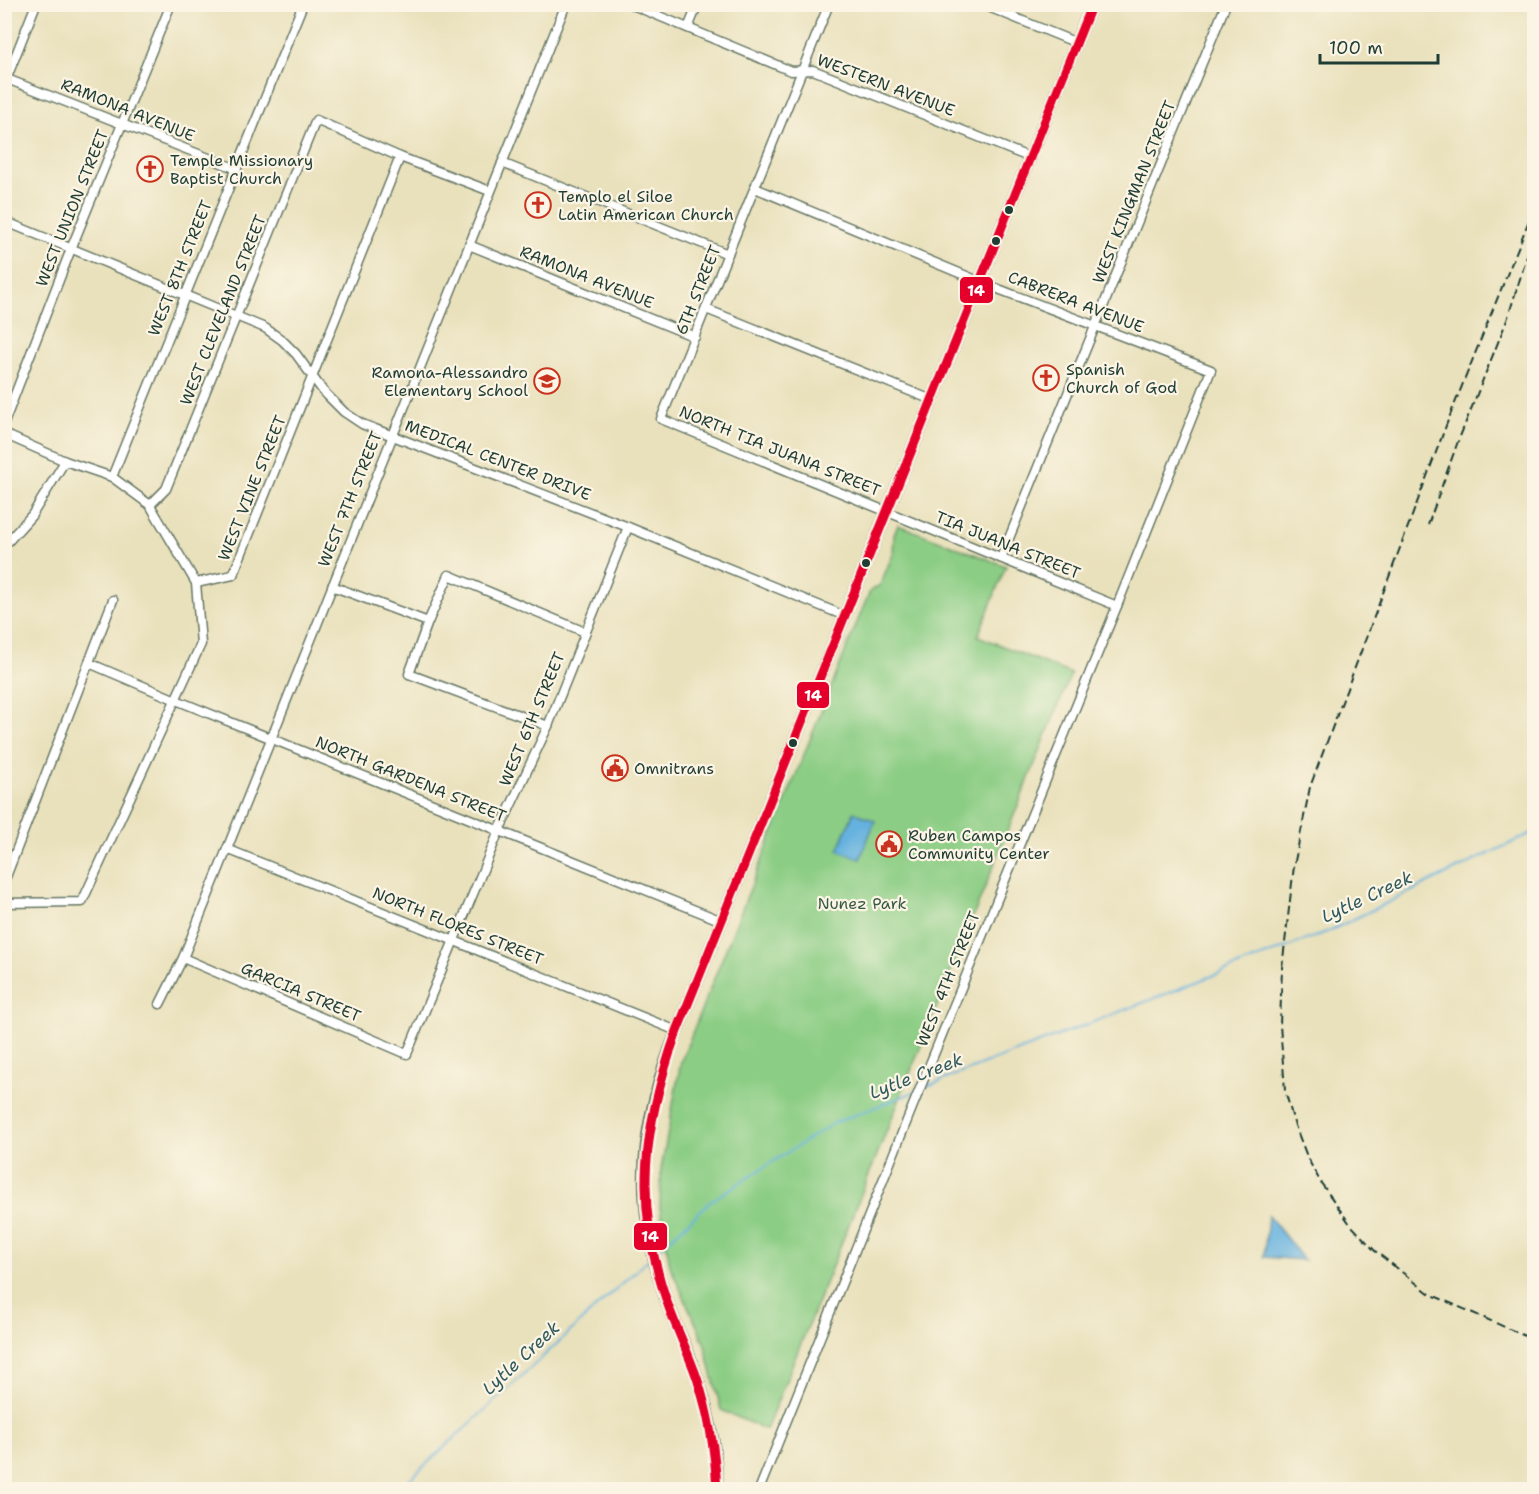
<svg xmlns="http://www.w3.org/2000/svg" width="1539" height="1494" viewBox="0 0 1539 1494" font-family="'Shantell Sans',sans-serif">
	<rect width="100%" height="100%" fill="#fcf5e5"/>
	<filter id="ink" filterUnits="userSpaceOnUse"><feTurbulence type="fractalNoise" baseFrequency=".0167" numOctaves="2"/><feDisplacementMap in="SourceGraphic" scale="12" xChannelSelector="R" yChannelSelector="G"/><feConvolveMatrix kernelMatrix="1 2 1 2 8 2 1 2 1" color-interpolation-filters="sRGB"/></filter>
	<filter id="wash" filterUnits="userSpaceOnUse"><feTurbulence type="fractalNoise" baseFrequency=".008" numOctaves="4" result="noise"/><feDisplacementMap in="SourceGraphic" scale="24" xChannelSelector="R" yChannelSelector="G"/><feGaussianBlur stdDeviation="1.35" result="paint"/><feColorMatrix in="noise" values="0 0 0 0 0 0 0 0 0 0 0 0 0 0 0 0 0 1.4 0 .05"/><feComposite in="paint" operator="in"/></filter>
	<g filter="url(#wash)">
		<rect width="100%" height="100%" fill="#e9e1bc"/>
		<path fill="#8bcd84" stroke="#55855c" stroke-width="1.5" d="M898,525L1006,566L978,636L1071,674L766,1430L721,1410L704,1342L670,1266L660,1207L661,1169L681,1061L862,610L870,591L880,585L893,554L894,535Z"/>
		<g fill="#66b2df" stroke="#42788a" stroke-width="1.5">
			<path d="M854,812L875,821L860,859L838,850Z"/>
			<path d="M1268,1215L1304,1260L1264,1257Z"/>
		</g>
		<g fill="none" stroke-linecap="round" stroke-linejoin="round">
			<g stroke="#66b2df" stroke-width="2">
				<path d="M925,1087L1329,931L1534,832"/>
				<path d="M656,1252L711,1201L834,1123L917,1091"/>
				<path d="M398,1490L650,1258"/>
			</g>
		</g>
	</g>
	<g filter="url(#ink)">
		<g fill="none" stroke-linecap="round" stroke-linejoin="round">
			<g stroke="#667664" stroke-width="11">
				<g id="minor">
					<path d="M630,4L791,71L813,70L1031,158"/>
					<path d="M829,4L661,419L1117,606"/>
					<path d="M981,4L1077,43"/>
					<path d="M688,28L698,4"/>
					<path d="M7,79L237,169"/>
					<path d="M4,85L36,4"/>
					<path d="M502,163L728,254"/>
					<path d="M755,188L993,287L1211,370L1117,606L912,1108L759,1490"/>
					<path d="M4,221L265,328L282,340L296,354L323,391L344,412L362,424L628,527L845,616"/>
					<path d="M469,245L695,337"/>
					<path d="M706,309L932,400"/>
					<path d="M4,423L71,249L171,4"/>
					<path d="M4,434L65,461L112,477L150,505L196,583L201,644L82,902L4,903"/>
					<path d="M112,477L303,4"/>
					<path d="M150,505L166,489L316,120L400,157L490,191"/>
					<path d="M4,546L32,515L65,461"/>
					<path d="M1001,558L1226,4"/>
					<path d="M196,583L233,575L400,157"/>
					<path d="M332,586L428,622"/>
					<path d="M89,663L176,700L722,921"/>
					<path d="M548,726L409,674L428,622L449,575L585,632"/>
					<path d="M227,849L677,1031"/>
					<path d="M4,882L113,600"/>
					<path d="M183,958L407,1054L499,831L548,726L628,527"/>
					<path d="M160,1004L183,958L227,849L566,4"/>
				</g>
			</g>
			<g stroke="#667664" stroke-width="14">
				<path id="major" d="M717,1490C716,1445 707,1402 691,1361C682,1338 671,1316 664,1293C633,1198 641,1123 677,1031L1092,4"/>
			</g>
			<use href="#minor" stroke="#fff" stroke-width="8"/>
			<use href="#major" stroke="#f3c26a" stroke-width="10"/>
			<g stroke="#1f3d34" stroke-width="2" stroke-dasharray="9 4.5" stroke-linecap="butt">
				<path d="M1534,208L1447,423L1310,787L1294,866L1282,968L1280,1025L1285,1090L1294,1123L1308,1159L1321,1183L1350,1224L1375,1251L1430,1294L1534,1340"/>
				<path d="M1428,525L1457,444L1507,320L1529,250"/>
			</g>
			<g stroke="#fcf5e5" stroke-width="14">
				<path id="bus-1" d="M717,1490C715,1451 709,1414 697,1378C688,1352 676,1328 667,1302C633,1204 643,1127 677,1031L1092,4"/>
			</g>
			<use href="#bus-1" stroke="#e4002b" stroke-width="9"/>
		</g>
	</g>
	<defs>
		<g id="church-ring" transform="scale(1.35)"><circle r="9.5" fill="#fcf5e5" stroke="#c8321e" stroke-width="1.5"/><path d="M-1.2-6h2.4v3.5h3.3v2.4h-3.3V6h-2.4V-.1h-3.3v-2.4h3.3Z" fill="#c8321e"/></g>
		<g id="school-ring" transform="scale(1.35)"><circle r="9.5" fill="#fcf5e5" stroke="#c8321e" stroke-width="1.5"/><path d="M0-5L7-2L0 1L-7-2ZM-4 1L0 2.5L4 1V4Q0 6-4 4Z" fill="#c8321e"/></g>
		<g id="civic-ring" transform="scale(1.35)"><circle r="9.5" fill="#fcf5e5" stroke="#c8321e" stroke-width="1.5"/><path d="M-.6-6.5H3V-4.5H.6V-3L4-1V1h2V6H-6V1h2V-1L-.6-3ZM-1.2 2.5V6h2.4V2.5Z" fill="#c8321e"/></g>
	</defs>
	<g fill-rule="evenodd">
		<use href="#church-ring" x="150" y="169"/>
		<use href="#church-ring" x="538" y="205"/>
		<use href="#church-ring" x="1046" y="378"/>
		<use href="#school-ring" x="547" y="381"/>
		<use href="#civic-ring" x="615" y="768"/>
		<use href="#civic-ring" x="889" y="844"/>
	</g>
	<g fill="#1f3d34" stroke="#fcf5e5" stroke-width="2">
		<circle cx="1009" cy="210" r="5"/>
		<circle cx="996" cy="241" r="5"/>
		<circle cx="866" cy="563" r="5"/>
		<circle cx="793" cy="743" r="5"/>
	</g>
	<g text-anchor="middle" dominant-baseline="central" stroke-width="4.5" stroke-linejoin="round" paint-order="stroke">
		<g font-size="16" fill="#1f3d34" stroke="#fcf5e5">
			<text transform="translate(886 85) rotate(21)">WESTERN AVENUE</text>
			<text transform="translate(128 110) rotate(22)">RAMONA AVENUE</text>
			<text transform="translate(1134 192) rotate(-68)">WEST KINGMAN STREET</text>
			<text transform="translate(72 208) rotate(-68)">WEST UNION STREET</text>
			<text transform="translate(180 268) rotate(-68)">WEST 8TH STREET</text>
			<text transform="translate(587 277) rotate(22)">RAMONA AVENUE</text>
			<text transform="translate(698 290) rotate(-68)">6TH STREET</text>
			<text transform="translate(1076 302) rotate(21)">CABRERA AVENUE</text>
			<text transform="translate(223 310) rotate(-68)">WEST CLEVELAND STREET</text>
			<text transform="translate(780 451) rotate(22)">NORTH TIA JUANA STREET</text>
			<text transform="translate(498 460) rotate(21)">MEDICAL CENTER DRIVE</text>
			<text transform="translate(252 488) rotate(-68)">WEST VINE STREET</text>
			<text transform="translate(350 499) rotate(-68)">WEST 7TH STREET</text>
			<text transform="translate(1008 545) rotate(22)">TIA JUANA STREET</text>
			<text transform="translate(532 719) rotate(-67)">WEST 6TH STREET</text>
			<text transform="translate(411 779) rotate(22)">NORTH GARDENA STREET</text>
			<text transform="translate(458 926) rotate(22)">NORTH FLORES STREET</text>
			<text transform="translate(948 979) rotate(-68)">WEST 4TH STREET</text>
			<text transform="translate(301 992) rotate(23)">GARCIA STREET</text>
		</g>
		<g font-size="16" fill="#1f3d34" stroke="#fcf5e5" text-anchor="start">
			<text x="170" y="160">Temple Missionary<tspan x="170" dy="18">Baptist Church</tspan></text>
			<text x="558" y="196">Templo el Siloe<tspan x="558" dy="18">Latin American Church</tspan></text>
			<text x="1066" y="369">Spanish<tspan x="1066" dy="18">Church of God</tspan></text>
			<text x="528" y="372" text-anchor="end">Ramona-Alessandro<tspan x="528" dy="18">Elementary School</tspan></text>
			<text x="634" y="768">Omnitrans</text>
			<text x="908" y="835">Ruben Campos<tspan x="908" dy="18">Community Center</tspan></text>
		</g>
		<g font-size="16" fill="#355a44" stroke="#fcf5e5">
			<text x="862" y="903">Nunez Park</text>
		</g>
		<g font-size="18" font-style="italic" fill="#315a5f" stroke="#fcf5e5">
			<text transform="translate(1367 897) rotate(-25)">Lytle Creek</text>
			<text transform="translate(916 1076) rotate(-21)">Lytle Creek</text>
			<text transform="translate(521 1358) rotate(-43)">Lytle Creek</text>
		</g>
	</g>
	<g stroke="#fcf5e5" stroke-width="2">
		<rect x="959" y="276" width="35" height="28" rx="6" fill="#e4002b"/>
		<rect x="796" y="681" width="34" height="28" rx="6" fill="#e4002b"/>
		<rect x="633" y="1222" width="35" height="29" rx="6" fill="#e4002b"/>
	</g>
	<g font-size="16" text-anchor="middle" font-weight="bold" fill="#fff">
		<text x="976" y="296">14</text>
		<text x="813" y="701">14</text>
		<text x="650" y="1242">14</text>
	</g>
	<rect width="1539" height="1494" fill="none" stroke="#fcf5e5" stroke-width="24"/>
	<path d="M1320 54v9h118v-9" fill="none" stroke="#1f3d34" stroke-width="3"/>
	<text x="1329" y="54" font-size="18" fill="#1f3d34" stroke="#fcf5e5" stroke-width="4.5" paint-order="stroke">100 m</text>
</svg>
